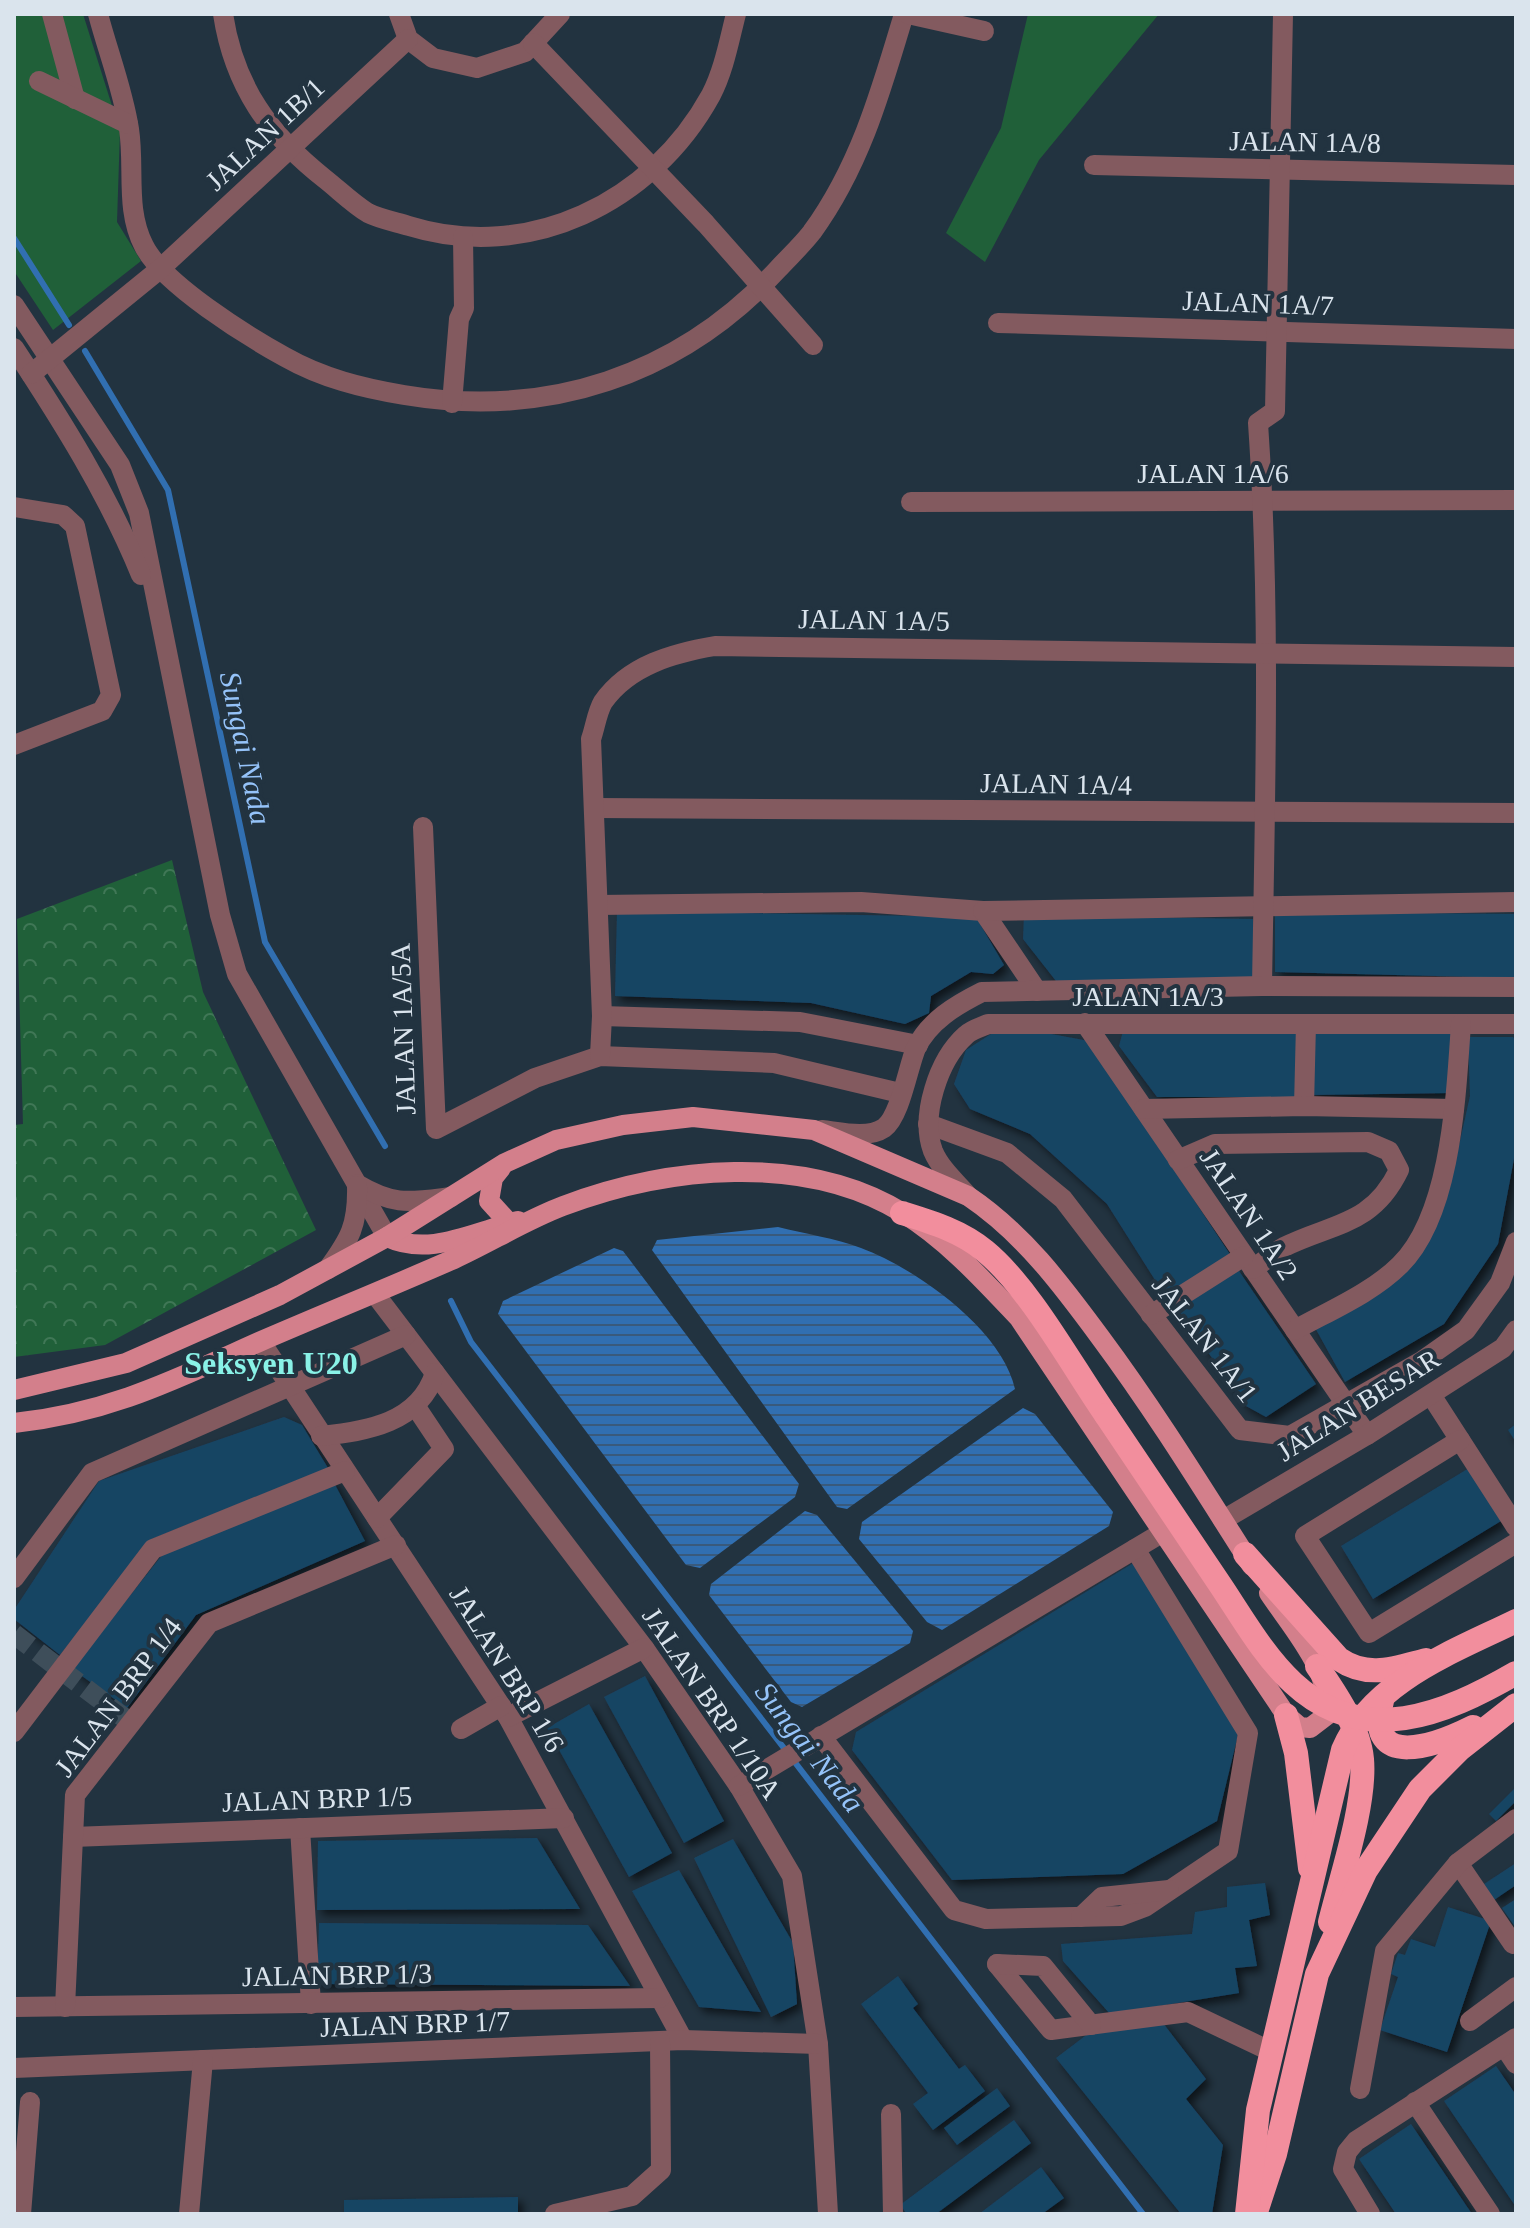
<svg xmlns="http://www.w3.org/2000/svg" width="1530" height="2228" viewBox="0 0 1530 2228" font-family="'Times New Roman',serif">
	<defs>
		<pattern id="forest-crowns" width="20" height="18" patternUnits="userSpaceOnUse" patternTransform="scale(2)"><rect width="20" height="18" fill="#206039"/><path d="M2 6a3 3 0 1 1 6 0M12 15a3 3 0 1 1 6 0" fill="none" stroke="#407756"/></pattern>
		<pattern id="water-rules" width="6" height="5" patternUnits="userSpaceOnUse" patternTransform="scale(2)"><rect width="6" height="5" fill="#316fb1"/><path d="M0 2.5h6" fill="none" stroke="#395a7c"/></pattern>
		<filter id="shadow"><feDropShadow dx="5" dy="5" stdDeviation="4" flood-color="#0009"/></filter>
	</defs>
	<rect width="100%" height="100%" fill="#223340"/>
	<g fill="#206039">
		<path d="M14,14H83L120,131L117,222L141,261L53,330L14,271Z"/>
		<path d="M1028,14H1159L1039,160L985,262L946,233L1001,128Z"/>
	</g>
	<path fill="url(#forest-crowns)" d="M172,860L203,992L316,1230L105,1345L14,1357V1125L23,1124L17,919Z"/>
	<g fill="url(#water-rules)">
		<path d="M778,1227C805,1234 835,1238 861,1248C915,1268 1002,1329 1015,1389L847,1509L837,1507L652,1250L657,1240Z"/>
		<path d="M614,1248L623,1251L799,1484L795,1497L700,1568L686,1565L498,1314L503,1301Z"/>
		<path d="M1023,1408L1035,1414L1113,1512L1109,1526L942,1630L927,1622L859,1539L862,1522Z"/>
		<path d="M805,1511L817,1515L913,1631L910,1643L802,1707L791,1702L709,1595L711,1584Z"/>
	</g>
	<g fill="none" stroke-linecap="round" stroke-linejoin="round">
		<g stroke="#316fb1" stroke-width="6">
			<path d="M14,238L69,325"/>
			<path d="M85,351L168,490L265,942L385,1146"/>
			<path d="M451,1301L471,1342L1143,2214"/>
		</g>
	</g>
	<g fill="#184464" filter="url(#shadow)">
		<path d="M617,911L976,917L1004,965L993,974L971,972L931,996L929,1013L905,1024L811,1003L615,996Z"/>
		<path d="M1275,912L1516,914V978L1275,972Z"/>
		<path d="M1024,915L1253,919L1254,980L1056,981L1023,939Z"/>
		<path d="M1451,1030L1452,1093L1311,1095V1031Z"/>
		<path d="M1123,1031L1300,1033L1299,1097H1157L1119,1046Z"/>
		<path d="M1046,1033L1089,1041L1231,1256L1167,1299L1107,1204L1030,1134L970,1109L954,1084L966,1050L991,1034Z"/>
		<path d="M1468,1037H1513L1516,1041V1148L1498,1244L1444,1324L1345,1382L1313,1324L1408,1269L1456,1159L1470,1096Z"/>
		<path d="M1237,1268L1316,1384L1266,1417L1246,1406L1176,1307Z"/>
		<path d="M284,1417L302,1425L328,1468L152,1539L60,1655L14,1619V1610L99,1481Z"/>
		<path d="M1516,1424V1442L1508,1430Z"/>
		<path d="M1469,1468L1501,1521L1373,1599L1341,1546Z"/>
		<path d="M332,1479L365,1541L196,1615L127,1708L72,1669L163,1554Z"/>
		<path d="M1135,1562L1239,1731L1217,1821L1123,1874L952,1880L852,1750L856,1732Z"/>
		<path d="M645,1676L724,1821L684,1843L604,1697Z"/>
		<path d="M589,1704L672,1853L629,1877L547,1728Z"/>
		<path d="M1516,1787V1801L1496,1821L1489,1814Z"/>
		<path d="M537,1838L580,1909L317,1910L318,1841Z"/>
		<path d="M733,1839L793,1943L797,2004L771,2017L694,1858Z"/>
		<path d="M1516,1863V1885L1494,1900L1484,1884Z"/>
		<path d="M679,1870L761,2012L699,2007L632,1891Z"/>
		<path d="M1265,1883L1270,1915L1249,1920L1257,1966L1235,1968L1239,1993L1110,2014L1063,1961L1061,1944L1192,1934L1195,1912L1227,1907V1887Z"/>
		<path d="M1516,1899V1928L1502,1908Z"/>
		<path d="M1448,1907L1491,1921L1447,2052L1380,2030L1398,1977L1391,1974L1398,1953L1405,1955L1411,1939L1435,1947Z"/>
		<path d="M319,1923L588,1925L630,1986L317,1984Z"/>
		<path d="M898,1976L918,2004L913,2008L959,2069L965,2065L985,2091L933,2130L913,2104L928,2093L861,2004Z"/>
		<path d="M1163,2023L1206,2079L1186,2099L1223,2145L1212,2214H1181L1056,2058L1089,2033Z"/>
		<path d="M1496,2066L1516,2095V2207L1444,2101Z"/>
		<path d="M997,2088L1010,2106L957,2145L944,2128Z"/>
		<path d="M1014,2120L1031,2143L936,2214H907L900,2205Z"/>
		<path d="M1411,2124L1472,2214H1396L1359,2159Z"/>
		<path d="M1041,2167L1064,2198L1042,2214H979Z"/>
		<path d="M518,2197V2214H344V2200Z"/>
	</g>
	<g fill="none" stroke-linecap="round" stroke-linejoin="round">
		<path stroke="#3e4e5a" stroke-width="20" stroke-dasharray="20 10" stroke-linecap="butt" d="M14,1634L131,1723"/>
		<g stroke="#835a5f" stroke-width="20">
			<path d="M52,14L75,99"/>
			<path d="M98,14C108,52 123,90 129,129C135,168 125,210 144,246C163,284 247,336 285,357C322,378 362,388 404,395C547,419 679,376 778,269C789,257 802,245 812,232C860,166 881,91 904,14"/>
			<path d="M223,14C234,86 269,135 325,179C339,190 353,204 368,213C380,219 396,222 409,226C528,263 652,203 711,95C724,70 729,41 736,14"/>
			<path d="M399,14L408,39L433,58L477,68L525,52L560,14"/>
			<path d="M908,14L984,31"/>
			<path d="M533,43L706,224L813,345"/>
			<path d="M39,81L128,124"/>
			<path d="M1094,165L1516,175"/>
			<path d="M14,305L120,465L139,513L220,915L237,974L387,1237"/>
			<path d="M998,323L1516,339"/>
			<path d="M14,348C62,421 108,494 141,575"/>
			<path d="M31,374L160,269L408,39"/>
			<path d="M452,403L459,319L464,308L463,237"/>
			<path d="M911,502L1516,500"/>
			<path d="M14,507L63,515L75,526L111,695L102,711L14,745"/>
			<path d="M595,808L1516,813"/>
			<path d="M423,827L436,1129L535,1078L600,1056L774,1063L900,1093"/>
			<path d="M598,905L861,902L983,911L1037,991"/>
			<path d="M983,911L1516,902"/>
			<path d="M1262,986C1265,798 1271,610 1258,423L1275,411L1283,14"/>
			<path d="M602,1016L800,1022L918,1045"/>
			<path d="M1085,1023L1367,1435"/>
			<path d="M600,1056L602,1016L591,739C595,728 597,712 603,702C629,665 674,653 715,646L1516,657"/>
			<path d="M1304,1106L1306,1024"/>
			<path d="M1144,1109L1304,1106L1454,1109"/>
			<path d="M928,1124L1007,1153L1063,1199L1240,1430L1290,1436L1422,1361L1466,1330L1500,1283L1516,1242"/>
			<path d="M822,1130C840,1132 868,1139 884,1128C900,1117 908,1067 916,1048C929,1021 956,1005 982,992L1262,986L1516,987"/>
			<path d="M1178,1160L1215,1144L1368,1142L1389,1151L1399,1170C1372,1226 1332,1223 1284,1247C1273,1253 1263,1262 1253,1269"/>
			<path d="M357,1184C394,1206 409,1202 451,1197"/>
			<path d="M968,1196C956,1182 940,1168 933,1151C920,1116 938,1060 966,1035C971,1030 981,1027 988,1024H1516"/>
			<path d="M328,1269C350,1239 358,1225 357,1186"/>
			<path d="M375,1294L644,1648L739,1786L792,1876L818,2044L828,2214"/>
			<path d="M1151,1315L1244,1256"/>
			<path d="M1295,1330C1329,1311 1372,1293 1400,1265C1452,1214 1456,1093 1461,1024"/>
			<path d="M261,1342L508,1717L683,2040"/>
			<path d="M1431,1395L1516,1527"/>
			<path d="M321,1436C367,1431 419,1423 435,1373"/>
			<path d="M1460,1440L1305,1536L1369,1633L1516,1543"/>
			<path d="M377,1518L444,1449L416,1407"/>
			<path d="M1223,1520L1367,1435L1503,1348L1516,1330"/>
			<path d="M14,1578L92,1473L406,1335"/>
			<path d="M508,1717L644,1648"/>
			<path d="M461,1729L501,1706"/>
			<path d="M14,1732L153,1549L345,1471"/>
			<path d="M821,1736L954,1910L986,1919L1121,1916L1145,1907L1228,1851L1248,1733L1135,1549"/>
			<path d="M739,1786L1165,1531"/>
			<path d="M300,1828L311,2004"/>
			<path d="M73,1837L564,1818"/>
			<path d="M1458,1863L1513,1944"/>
			<path d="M1081,1917L1102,1897L1169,1890"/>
			<path d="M997,1964L1051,2030L1188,2012L1270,2051"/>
			<path d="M997,1964L1043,1966L1091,2025"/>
			<path d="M14,2007L660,1998"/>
			<path d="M65,2007L75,1795L209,1623L396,1545"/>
			<path d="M1470,2021L1516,1987"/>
			<path d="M1504,2046L1516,2064"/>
			<path d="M14,2068L683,2040L818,2044"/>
			<path d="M1360,2089L1385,1951L1458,1863L1516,1819"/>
			<path d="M1415,2102L1490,2214"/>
			<path d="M891,2114L893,2214"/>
			<path d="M21,2214L30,2102"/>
			<path d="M189,2214L203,2060"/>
			<path d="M555,2214L632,2196L661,2170L660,2042"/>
			<path d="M1370,2214L1343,2169L1347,2152L1356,2141L1516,2038"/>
		</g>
		<g stroke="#d37f8b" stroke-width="20">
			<path d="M501,1168L493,1178L489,1201L509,1223L518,1221"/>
			<path d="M387,1237C425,1255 463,1237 501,1226"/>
			<path d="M14,1390L126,1363L280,1295L387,1237L505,1163L556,1140L623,1125L693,1117L814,1130L968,1196C1023,1233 1061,1284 1100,1337C1155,1411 1203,1489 1252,1566"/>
			<path d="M14,1423C109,1413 174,1380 259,1342C324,1314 390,1287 454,1259C491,1242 526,1220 563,1206C666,1167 804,1152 903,1213C947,1240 984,1281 1019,1318L1286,1715L1300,1727L1310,1728L1327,1715C1332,1671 1292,1628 1269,1593"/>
		</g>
		<g stroke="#f28e9d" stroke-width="24">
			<path d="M902,1213C931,1222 961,1231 985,1251C1030,1288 1072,1366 1106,1415"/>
			<path d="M1245,1554L1339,1659C1368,1679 1395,1668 1426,1660"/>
			<path d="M1317,1666C1335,1692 1359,1727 1362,1759C1366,1804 1341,1877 1330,1922"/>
			<path d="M1382,1701C1365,1772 1437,1745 1473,1727"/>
			<path d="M1286,1715L1296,1753L1310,1868"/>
			<path d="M1256,2212L1275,2154L1317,1974L1366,1870L1420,1789L1460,1749L1516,1705"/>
			<path d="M1247,2214L1258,2110L1343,1750C1372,1681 1453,1652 1516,1621"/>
		</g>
		<path stroke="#f28e9d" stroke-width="24" d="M1106,1415C1144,1472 1183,1529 1221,1586C1243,1619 1264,1656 1293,1683C1364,1749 1445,1714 1516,1673"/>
	</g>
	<g text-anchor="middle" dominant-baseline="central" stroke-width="8" stroke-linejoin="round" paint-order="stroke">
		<g font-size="28" fill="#dae4ed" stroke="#223340">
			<text transform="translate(265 134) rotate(-43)">JALAN 1B/1</text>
			<text transform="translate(1305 142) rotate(1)">JALAN 1A/8</text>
			<text transform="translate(1258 303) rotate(2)">JALAN 1A/7</text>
			<text x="1213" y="473">JALAN 1A/6</text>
			<text transform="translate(874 620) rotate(1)">JALAN 1A/5</text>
			<text transform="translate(1056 784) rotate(1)">JALAN 1A/4</text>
			<text x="1148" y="996">JALAN 1A/3</text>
			<text transform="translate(403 1029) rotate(-92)">JALAN 1A/5A</text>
			<text transform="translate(1249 1214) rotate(56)">JALAN 1A/2</text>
			<text transform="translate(1205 1339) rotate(52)">JALAN 1A/1</text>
			<text transform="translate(1358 1405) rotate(-32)">JALAN BESAR</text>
			<text transform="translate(507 1669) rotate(58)">JALAN BRP 1/6</text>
			<text transform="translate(118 1697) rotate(-53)">JALAN BRP 1/4</text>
			<text transform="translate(712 1703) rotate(56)">JALAN BRP 1/10A</text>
			<text transform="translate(317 1799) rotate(-2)">JALAN BRP 1/5</text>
			<text transform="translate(337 1975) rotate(-1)">JALAN BRP 1/3</text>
			<text transform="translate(415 2024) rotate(-2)">JALAN BRP 1/7</text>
		</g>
		<g font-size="30" font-style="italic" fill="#95c3f9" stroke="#223340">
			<text transform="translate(246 748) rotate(78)">Sungai Nada</text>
			<text transform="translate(810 1747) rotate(52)">Sungai Nada</text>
		</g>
		<g font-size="32" font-weight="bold" fill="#89f2e7" stroke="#223340">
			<text x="271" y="1363">Seksyen U20</text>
		</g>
	</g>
	<rect width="1530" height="2228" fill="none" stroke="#dae4ed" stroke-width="32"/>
</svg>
